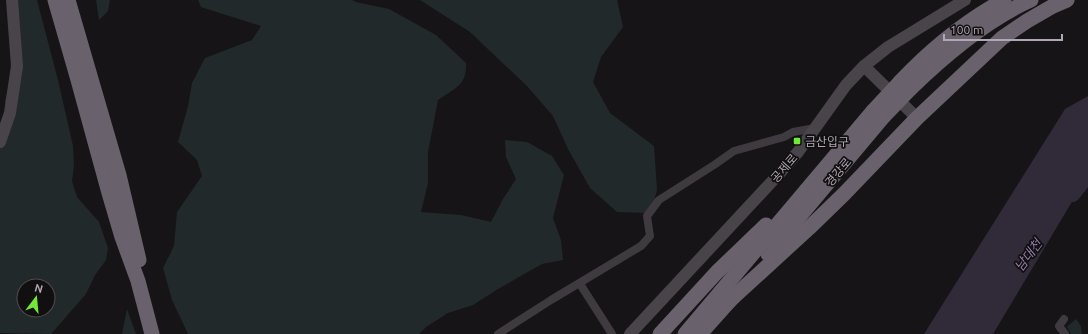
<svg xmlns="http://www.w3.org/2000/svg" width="1088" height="334" viewBox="0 0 1088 334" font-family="Ubuntu,'Noto Sans KR',sans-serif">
	<rect width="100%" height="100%" fill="#161416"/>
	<g fill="#22292a" fill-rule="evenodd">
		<path d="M13,0H37L58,80L73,146L74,165L72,181L77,197L99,222L108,248L106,260L95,275L86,294L51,334L0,333V139L5,120V101L14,61ZM24,286H48V310H24Z"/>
		<path d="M96,0H110L108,11L99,20Z"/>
		<path d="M198,0H352L356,2L389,9L436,35L466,63C467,86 455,88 438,100L428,152V183L421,212L461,215L491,222L503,199L516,179L506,157L505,140L527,142L552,156L564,175L553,218L561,240L563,260L542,264L498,289L473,305L448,313L426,327L419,334H188L172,300L163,268L174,246L177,212L202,176L197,160L178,142L188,106L192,83L205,58L252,40L261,26L201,7Z"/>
		<path d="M420,0H617L623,27L601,57L593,82L610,113L654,146L657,190L651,213L617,212L590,188L568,149L553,116L527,86L470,32Z"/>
		<path d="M127,309L136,334H122Z"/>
		<path d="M1076,319L1081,326L1082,334H1071L1067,327L1070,324Z"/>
	</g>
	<path fill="#312b39" d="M1088,96V173L1085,180L993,334H924L1065,109Z"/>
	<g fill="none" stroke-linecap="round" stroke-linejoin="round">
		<path stroke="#312b39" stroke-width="14" d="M1073,195L1088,176"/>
		<g stroke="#3f3a3f" stroke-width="8">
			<path d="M580,284L612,334"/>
			<path d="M1064,319L1059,326L1065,334"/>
			<path d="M498,334L551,300L641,246L650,236L647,216L659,200L714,165L734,151L784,137L793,132L815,128"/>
		</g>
		<g stroke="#49434a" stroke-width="12">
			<path d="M864,66L917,118"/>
			<path d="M0,142L10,113L17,66L12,0"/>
			<path d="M630,334L778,175L798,152L846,85L864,66L888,47L965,0"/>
		</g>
		<g stroke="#69616b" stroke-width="15">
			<path d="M55,0L78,80L109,193L122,237L138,281L152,334"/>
			<path d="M68,0L119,175L139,260"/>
			<path d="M900,82C931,49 964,22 1004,0"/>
			<path d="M910,89C943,57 988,19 1031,0"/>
			<path d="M768,254L884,116"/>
			<path d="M727,303L809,228L844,194L917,118L1002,38L1027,21L1053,6L1067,0"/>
			<path d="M660,334L717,272L766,225"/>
			<path d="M685,334L873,111"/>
			<path d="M700,334L734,296"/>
		</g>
		<g stroke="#69616b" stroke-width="15">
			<path d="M873,111L900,82"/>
			<path d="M884,116L910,89"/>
		</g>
	</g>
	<rect fill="#72e938" stroke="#110f10" stroke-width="1.5" x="793" y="137" width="8" height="8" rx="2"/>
	<g text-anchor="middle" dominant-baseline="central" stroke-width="3.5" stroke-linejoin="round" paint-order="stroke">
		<g font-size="12" fill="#b1a6b5" stroke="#110f10" text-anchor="start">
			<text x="805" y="141">금산입구</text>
		</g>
		<g font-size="12" fill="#b1a6b5" stroke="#110f10">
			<text transform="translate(784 168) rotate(-49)">공제로</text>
			<text transform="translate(838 172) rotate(-50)">경강로</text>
		</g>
		<g font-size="13" font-style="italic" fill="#967eaf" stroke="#110f10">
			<text transform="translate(1028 255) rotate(-53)">남대천</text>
		</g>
	</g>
	<g transform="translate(36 298) rotate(16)"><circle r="19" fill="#110f10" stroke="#514b52"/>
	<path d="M0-3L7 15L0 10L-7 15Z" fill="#72e938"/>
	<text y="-6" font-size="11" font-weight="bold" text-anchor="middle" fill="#b1a6b5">N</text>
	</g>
	<path d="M944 34v6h118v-6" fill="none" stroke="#b1a6b5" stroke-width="2"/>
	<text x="950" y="34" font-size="12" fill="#b1a6b5" stroke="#110f10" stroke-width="3" paint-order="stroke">100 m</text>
</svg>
